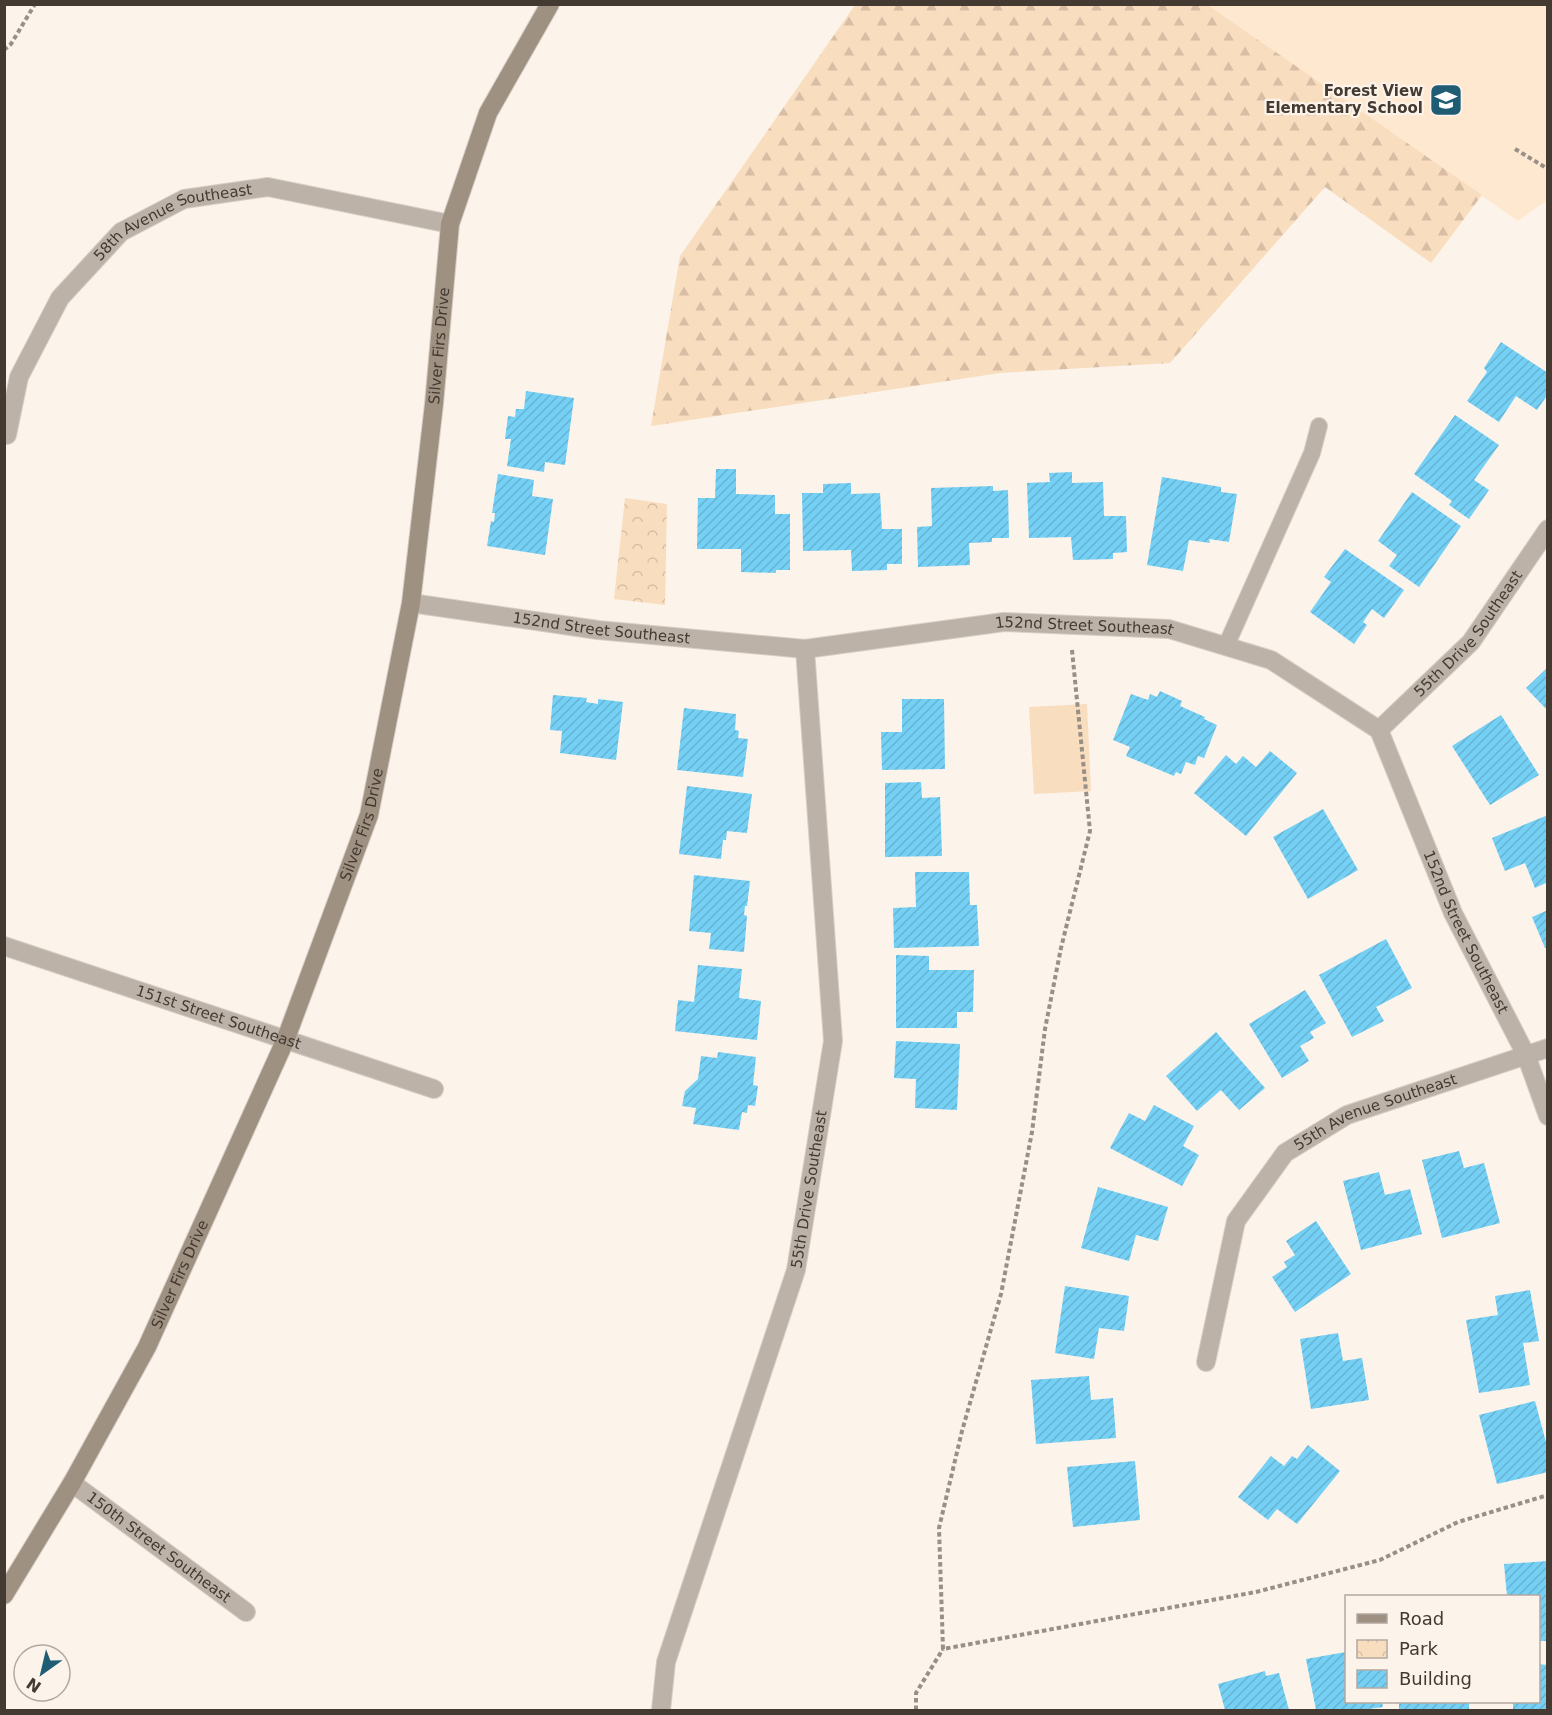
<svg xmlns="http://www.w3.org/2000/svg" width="1552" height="1715" viewBox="0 0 1552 1715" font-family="'DejaVu Sans',sans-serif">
	<defs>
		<pattern id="forest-firs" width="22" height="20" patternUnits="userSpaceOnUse" patternTransform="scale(1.5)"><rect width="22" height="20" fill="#f9ddbf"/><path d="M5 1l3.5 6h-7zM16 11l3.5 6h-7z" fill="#d7bea5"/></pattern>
		<pattern id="park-crowns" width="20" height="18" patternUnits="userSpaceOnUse" patternTransform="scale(1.5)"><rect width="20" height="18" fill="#f9ddbf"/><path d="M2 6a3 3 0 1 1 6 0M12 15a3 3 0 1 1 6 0" fill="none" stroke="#d7bea5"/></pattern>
		<pattern id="building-hatch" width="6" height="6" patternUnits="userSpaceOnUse" patternTransform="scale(1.5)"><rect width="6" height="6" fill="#75d0f5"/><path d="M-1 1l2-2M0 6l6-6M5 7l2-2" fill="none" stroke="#66b3d2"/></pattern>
	</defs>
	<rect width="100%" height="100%" fill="#fcf3ea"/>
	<path fill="#ffe8d0" d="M1208,5H1547V200L1518,221Z"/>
	<path fill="#f9ddbf" d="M1087,704L1091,791L1034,794L1029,707Z"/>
	<path fill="url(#forest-firs)" d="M855,5H1208L1482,195L1431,263L1325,187L1170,363L1000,373L651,426L680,256Z"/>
	<path fill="url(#park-crowns)" d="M625,498L667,504L665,605L614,599Z"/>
	<g fill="url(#building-hatch)">
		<path d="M1501,342L1548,373V394L1537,410L1516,396L1499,422L1467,401L1487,372L1484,368Z"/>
		<path d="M526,391L574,398L565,465L545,462L544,472L507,466L511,439H505L508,416L515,417L516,409H524Z"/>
		<path d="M1455,415L1499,445L1474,480L1489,490L1469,519L1449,505L1452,501L1414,474Z"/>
		<path d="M716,469H736V494L775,495V514H790V570H776V573L741,572V549H697L698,498H715Z"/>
		<path d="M1072,472V483L1103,482L1104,516H1126L1127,552L1113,553V559L1073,560L1071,537L1029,538L1027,483L1050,482L1049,473Z"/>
		<path d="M498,474L534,480L532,496L553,499L545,555L487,546L491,521L494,522L495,513H492Z"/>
		<path d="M1162,477L1221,487V492L1237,494L1229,542L1209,539L1210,543L1189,540L1183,571L1147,565Z"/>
		<path d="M851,483V494L880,493L882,529H902V564H887V570L852,571L851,550L803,551L802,493H823V484Z"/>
		<path d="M993,486V491L1008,490L1009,538H992V542L969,543L970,565L918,567L917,527L932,526L931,488Z"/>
		<path d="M1412,492L1461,526L1419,587L1389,566L1397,555L1378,541Z"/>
		<path d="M1345,549L1404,590L1384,618L1372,609L1363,622L1367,625L1354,644L1310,612L1331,582L1324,577Z"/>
		<path d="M1548,667V711L1526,688Z"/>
		<path d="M1160,691L1182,701L1180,706L1205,717L1204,719L1217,725L1204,758L1198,756L1195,765L1186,762L1181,774L1176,772L1174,776L1126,756L1130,747L1113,740L1131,694L1148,700L1150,694L1157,697Z"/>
		<path d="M553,695L587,698L586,702L598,704V699L623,702L616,760L560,753L562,731L550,730Z"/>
		<path d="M902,699H944L945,769L882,770L881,732H902Z"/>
		<path d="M684,708L736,714L735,730L739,731L738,738L748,739L743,777L677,770Z"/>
		<path d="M1501,715L1539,775L1490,805L1452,746Z"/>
		<path d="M1270,751L1297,773L1246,836L1194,793L1226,755L1236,764L1243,756L1256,767Z"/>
		<path d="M921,782L922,798L940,797L942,856L885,857V783Z"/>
		<path d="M687,786L752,794L747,833L727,831L726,840H723L721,859L679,854Z"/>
		<path d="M1323,809L1358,870L1308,899L1273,837Z"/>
		<path d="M1548,815V882L1535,888L1525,863L1505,871L1492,838Z"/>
		<path d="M915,872H969L970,905H977L979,946L894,948L893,908L916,907Z"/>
		<path d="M694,875L750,881L747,906H745L744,915L747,916L744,952L709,949L711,933L689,931Z"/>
		<path d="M1548,910V947L1545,948L1532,917Z"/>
		<path d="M1386,939L1412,988L1376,1007L1384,1021L1352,1037L1319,975Z"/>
		<path d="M896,955L929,956V970H974L973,1012H957V1028H896Z"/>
		<path d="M698,965L742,969L739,998L761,1001L757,1040L675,1031L678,1000L694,1002Z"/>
		<path d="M1305,990L1326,1023L1310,1032L1314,1038L1300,1046L1309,1061L1282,1078L1249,1024Z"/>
		<path d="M1216,1032L1265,1088L1239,1110L1221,1090L1197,1111L1166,1076Z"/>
		<path d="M896,1041L960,1044L957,1110L915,1108L916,1079L894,1078Z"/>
		<path d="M718,1052L756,1057L753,1085L758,1086L755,1106L748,1105L747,1113L742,1112L739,1130L693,1124L696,1108L682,1106L685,1091L698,1079L701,1056L717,1058Z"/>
		<path d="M1154,1105L1194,1126L1183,1146L1199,1155L1182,1186L1110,1148L1129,1113L1145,1121Z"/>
		<path d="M1459,1151L1464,1168L1484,1163L1500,1223L1442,1238L1422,1160Z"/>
		<path d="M1379,1172L1385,1195L1410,1189L1422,1234L1361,1250L1343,1181Z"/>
		<path d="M1098,1187L1168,1207L1158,1241L1136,1235L1129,1261L1081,1248Z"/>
		<path d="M1316,1221L1351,1274L1295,1312L1272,1277L1287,1267L1284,1262L1295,1255L1286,1241Z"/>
		<path d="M1065,1286L1129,1296L1124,1331L1099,1328L1094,1359L1055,1353Z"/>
		<path d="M1530,1290L1539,1341L1523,1343L1530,1385L1479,1393L1466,1320L1498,1315L1495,1296Z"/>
		<path d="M1338,1333L1343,1361L1362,1358L1369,1400L1311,1409L1300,1339Z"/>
		<path d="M1089,1376L1091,1400L1113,1398L1116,1438L1036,1444L1031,1380Z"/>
		<path d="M1535,1401L1548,1450V1472L1497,1484L1479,1415Z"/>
		<path d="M1308,1445L1340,1471L1297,1524L1277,1509L1268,1520L1238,1497L1271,1456L1284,1466L1292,1456L1297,1459Z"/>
		<path d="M1135,1461L1140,1520L1073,1527L1067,1467Z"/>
		<path d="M1548,1561V1641H1538V1596H1507L1504,1564Z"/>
		<path d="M1346,1652V1702H1382L1383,1707L1361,1710H1316L1306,1659Z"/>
		<path d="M1538,1664L1548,1665V1710H1513V1702H1538Z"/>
		<path d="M1265,1671L1266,1676L1279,1673L1289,1710H1225L1218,1684Z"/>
		<rect x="1399" y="1702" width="70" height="8"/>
	</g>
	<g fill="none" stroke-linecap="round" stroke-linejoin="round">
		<g stroke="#d7cec5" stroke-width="18">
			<path id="lane" d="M1226,646L1312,453L1319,426"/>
		</g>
		<g stroke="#d7cec5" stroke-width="20">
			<g id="street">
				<path id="s1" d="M7,435L19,377L60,298L121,232L184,199L268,187L450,224"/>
				<path id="s2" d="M411,603L598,630L805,649L1004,622L1169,629L1271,660L1379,730L1453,913L1526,1055L1548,1116"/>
				<path id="s3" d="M1379,730L1471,642L1548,529"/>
				<path id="s4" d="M4,946L434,1089"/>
				<path id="s5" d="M1206,1362L1236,1221L1285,1153L1347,1115L1548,1048"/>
				<path id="s6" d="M72,1483L246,1612"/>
				<path id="s7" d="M661,1710L666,1662L796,1270L833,1041L805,649"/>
			</g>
		</g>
		<g stroke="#d7cec5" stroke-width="20">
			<g id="secondary">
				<path id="s8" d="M4,1595L72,1483L147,1347L285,1041L369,815L411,603L434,404L450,224L488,113L550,4"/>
			</g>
		</g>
		<g stroke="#988f86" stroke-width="4" stroke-dasharray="4.5 3" stroke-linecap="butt">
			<path d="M4,50L11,44L35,4"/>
			<path d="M1515,149L1548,169"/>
			<path d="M1072,650L1090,831L1061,948L1045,1029L1032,1132L1001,1294L962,1431L939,1528L943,1649L1256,1592L1380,1560L1458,1522L1548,1495"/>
			<path d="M916,1710V1693L943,1649"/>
		</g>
		<use href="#lane" stroke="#bcb2a8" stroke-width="16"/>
		<use href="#street" stroke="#bcb2a8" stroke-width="18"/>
		<use href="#secondary" stroke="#9f9182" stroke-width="18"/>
	</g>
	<defs>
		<g id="school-square" transform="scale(1.725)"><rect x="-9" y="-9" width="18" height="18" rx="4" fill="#1f5d74" stroke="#fcf3ea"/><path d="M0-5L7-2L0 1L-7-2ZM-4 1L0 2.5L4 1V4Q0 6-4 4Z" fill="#fff"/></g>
	</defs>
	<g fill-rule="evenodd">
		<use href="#school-square" x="1446" y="100"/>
	</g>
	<g text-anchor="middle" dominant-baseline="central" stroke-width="4.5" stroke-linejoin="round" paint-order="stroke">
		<g font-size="15" font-weight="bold" fill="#433a31" stroke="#fcf3ea" text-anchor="end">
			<text x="1423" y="91">Forest View<tspan x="1423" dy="17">Elementary School</tspan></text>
		</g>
		<g font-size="15" fill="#433a31" stroke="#fcf3ea">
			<text stroke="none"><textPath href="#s1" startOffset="290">58th Avenue Southeast</textPath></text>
			<text stroke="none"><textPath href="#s8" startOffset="1338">Silver Firs Drive</textPath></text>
			<text stroke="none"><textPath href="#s2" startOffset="192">152nd Street Southeast</textPath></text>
			<text stroke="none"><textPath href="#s2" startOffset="678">152nd Street Southeast</textPath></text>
			<text stroke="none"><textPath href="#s3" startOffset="132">55th Drive Southeast</textPath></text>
			<text stroke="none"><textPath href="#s8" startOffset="852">Silver Firs Drive</textPath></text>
			<text stroke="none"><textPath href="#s2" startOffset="1218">152nd Street Southeast</textPath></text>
			<text stroke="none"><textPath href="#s4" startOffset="226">151st Street Southeast</textPath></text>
			<text stroke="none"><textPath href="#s5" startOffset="328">55th Avenue Southeast</textPath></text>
			<text stroke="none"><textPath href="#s7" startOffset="543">55th Drive Southeast</textPath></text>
			<text stroke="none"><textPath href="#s8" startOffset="366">Silver Firs Drive</textPath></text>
			<text stroke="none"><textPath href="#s6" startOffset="108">150th Street Southeast</textPath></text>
		</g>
	</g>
	<rect width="1552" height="1715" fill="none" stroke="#433a31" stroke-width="12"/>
	<rect x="1345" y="1595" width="195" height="108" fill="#fcf3ea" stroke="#b2a9a0" stroke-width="1.5"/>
	<rect x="1357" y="1614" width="30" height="9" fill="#9f9182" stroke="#b2a9a0" stroke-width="1.5"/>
	<text x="1399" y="1625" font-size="18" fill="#433a31">Road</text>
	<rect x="1357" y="1640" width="30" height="18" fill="url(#park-crowns)" stroke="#b2a9a0" stroke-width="1.5"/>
	<text x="1399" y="1655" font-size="18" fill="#433a31">Park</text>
	<rect x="1357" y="1670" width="30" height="18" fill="url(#building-hatch)" stroke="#b2a9a0" stroke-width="1.5"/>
	<text x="1399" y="1685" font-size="18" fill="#433a31">Building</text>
	<g transform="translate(42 1673) rotate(214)"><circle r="28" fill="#fcf3ea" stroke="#b2a9a0" stroke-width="1.5"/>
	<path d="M0-4.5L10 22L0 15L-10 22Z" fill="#1f5d74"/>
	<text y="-9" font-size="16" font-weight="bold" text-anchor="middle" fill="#433a31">N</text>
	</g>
</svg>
